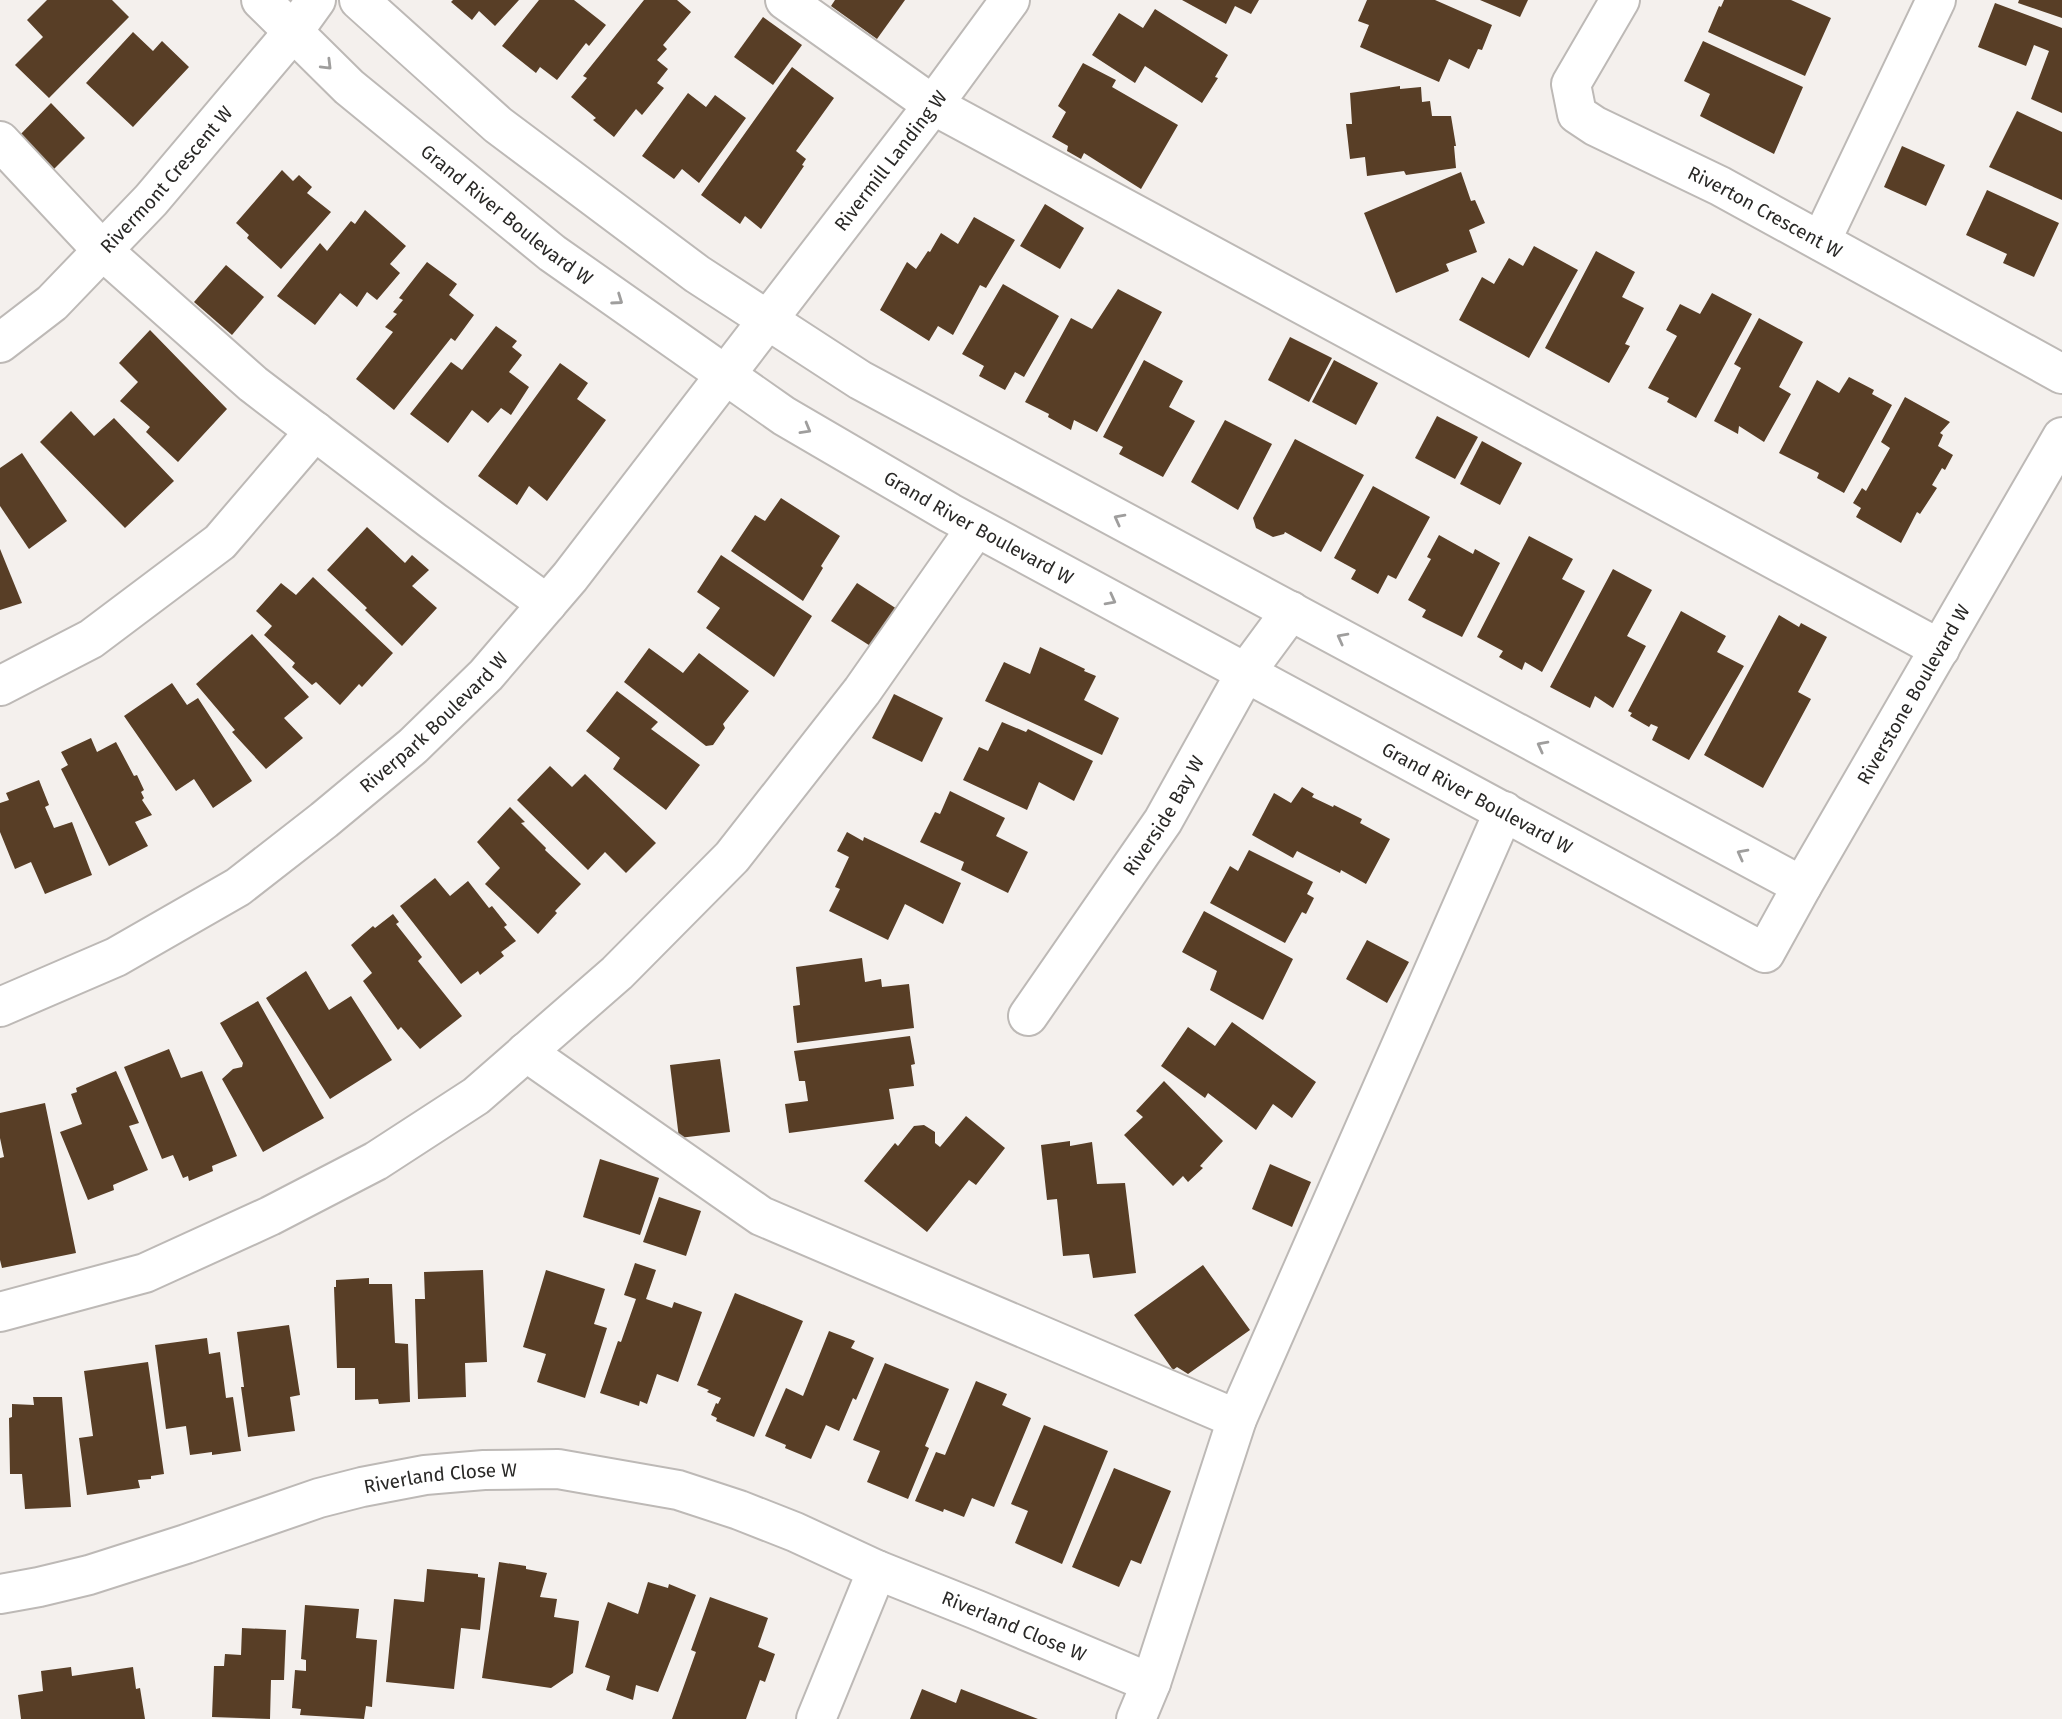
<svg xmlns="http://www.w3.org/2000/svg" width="2062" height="1719" viewBox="0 0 2062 1719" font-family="'Fira Sans',sans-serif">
	<rect width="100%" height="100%" fill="#f4f0ed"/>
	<g fill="#583e26">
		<path d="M47,0H112L129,17L49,98L15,65L43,37L27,20Z"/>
		<path d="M453,0H519L495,26L479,11L472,20L451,2Z"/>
		<path d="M539,0H574L606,25L589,46L586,43L557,80L540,67L536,73L502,46Z"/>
		<path d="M644,0H677L691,12L663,45L667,49L657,60L668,69L657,83L664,88L642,115L636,109L614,137L593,120L596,118L571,97L587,78L583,76Z"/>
		<path d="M835,0H905L877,39L831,6Z"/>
		<path d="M1182,0H1259L1251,14L1235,6L1226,24Z"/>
		<path d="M1367,0H1435L1492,25L1482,50L1478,49L1469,69L1449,59L1439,82L1360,47L1369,25L1358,21Z"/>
		<path d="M1480,0H1528L1520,17Z"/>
		<path d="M1724,0H1791L1831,18L1805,76L1708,32L1719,6L1721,7Z"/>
		<path d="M2019,0H2062V18L2018,3Z"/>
		<path d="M1995,3L2062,28V113L2031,99L2049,51L2034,45L2026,66L1978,47Z"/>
		<path d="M1155,9L1228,55L1215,77L1218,78L1202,103L1145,66L1135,83L1092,55L1119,13L1143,28Z"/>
		<path d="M763,17L802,45L773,85L734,57Z"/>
		<path d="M133,32L153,51L162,41L189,67L133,127L86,83Z"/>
		<path d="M1703,41L1803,87L1774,154L1700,116L1710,94L1684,81Z"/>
		<path d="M1083,63L1116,80L1112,87L1178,125L1141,189L1084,153L1081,159L1067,151L1068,146L1052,137L1066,112L1058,106Z"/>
		<path d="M792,67L834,98L796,151L806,159L802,165L804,166L761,229L745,216L740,224L701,195Z"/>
		<path d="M1400,86V89L1421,87L1422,102L1430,101L1432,116H1451L1456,146H1454L1456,168L1406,175L1404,171L1367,176L1365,157L1350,159L1346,124H1352L1350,93Z"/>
		<path d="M688,93L706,107L715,95L746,118L699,183L682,169L674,179L642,156Z"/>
		<path d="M51,103L85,138L50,173L17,138Z"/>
		<path d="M2017,111L2062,132V200L1989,167Z"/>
		<path d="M1902,146L1945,165L1926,206L1884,187Z"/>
		<path d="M282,170L293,181L299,175L312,187L307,193L331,212L281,269L247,238L249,235L236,223Z"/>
		<path d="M1461,172L1471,201L1475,200L1485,223L1469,230L1477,252L1446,264L1449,271L1396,293L1364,213Z"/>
		<path d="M1987,190L2059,223L2034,277L2003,263L2007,254L1966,235Z"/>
		<path d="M1045,204L1084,228L1060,269L1020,246Z"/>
		<path d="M365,210L406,246L390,264L400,273L377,300L367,292L357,307L340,293L315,325L277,296L320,243L327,251L351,221L355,224Z"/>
		<path d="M974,217L1015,240L986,288L980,285L953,335L938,326L929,341L880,310L907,262L916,269L928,251L930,252L941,233L958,244Z"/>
		<path d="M1534,246L1578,270L1529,358L1459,320L1482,277L1494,284L1509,258L1523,266Z"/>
		<path d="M1596,251L1635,272L1622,297L1644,308L1625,344L1630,346L1609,383L1545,348Z"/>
		<path d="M427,262L457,284L449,295L474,315L455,341L451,338L394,410L356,379L393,332L385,327L397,314L393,312L403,300L399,298Z"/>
		<path d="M226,265L264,297L232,335L194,302Z"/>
		<path d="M1003,284L1059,316L1024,377L1015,372L1005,390L979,376L984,366L962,354Z"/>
		<path d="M1118,289L1162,312L1097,432L1074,420L1071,430L1048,417L1049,414L1025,402L1071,318L1092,329Z"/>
		<path d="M1712,293L1752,314L1696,418L1667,402L1669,398L1648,388L1677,336L1666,330L1680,304L1700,314Z"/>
		<path d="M1759,318L1803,342L1779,387L1791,394L1764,442L1739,426L1738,434L1714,421L1741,368L1734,364Z"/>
		<path d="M496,326L517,341L512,347L522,355L509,372L529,387L511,415L501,408L488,423L472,410L448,443L410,414L451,362L462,370Z"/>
		<path d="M150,330L227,409L178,462L146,432L150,427L120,401L138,382L119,363Z"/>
		<path d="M1290,337L1332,358L1309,402L1268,380Z"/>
		<path d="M1144,360L1183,381L1169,407L1195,421L1163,477L1119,454L1123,447L1103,437Z"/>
		<path d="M1334,360L1378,383L1356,425L1312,402Z"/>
		<path d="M560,363L588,383L577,399L606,420L547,501L529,486L517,505L478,476Z"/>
		<path d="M1849,377L1874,390L1872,394L1892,405L1844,493L1817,478L1819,473L1779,453L1817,380L1839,393Z"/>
		<path d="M1905,397L1950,422L1940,433L1943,435L1938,446L1953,455L1945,470L1942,468L1932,485L1937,488L1920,514L1917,512L1901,543L1856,517L1861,508L1853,503L1862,488L1866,491L1890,448L1881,442Z"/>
		<path d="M71,411L94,436L114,418L174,481L125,528L40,442Z"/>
		<path d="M1437,416L1478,437L1455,479L1415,458Z"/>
		<path d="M1225,420L1272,444L1238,510L1191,482Z"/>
		<path d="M1295,439L1364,475L1321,552L1285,532L1284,534L1273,537L1256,528L1253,518Z"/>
		<path d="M1482,441L1522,463L1500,505L1460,484Z"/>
		<path d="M22,453L67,521L29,549L0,506V468Z"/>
		<path d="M1373,486L1430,517L1396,579L1388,575L1378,594L1351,579L1356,570L1334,558Z"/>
		<path d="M781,498L840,536L821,566L823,568L803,601L731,551L755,515L765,521Z"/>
		<path d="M367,527L405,563L412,555L429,570L412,586L437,608L402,646L365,610L367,608L327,570Z"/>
		<path d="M1439,535L1473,554L1475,549L1500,563L1462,637L1422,617L1426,610L1408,600L1431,559L1427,557Z"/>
		<path d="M1529,536L1573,559L1562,579L1585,591L1542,672L1525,662L1522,670L1499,657L1503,651L1477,637Z"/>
		<path d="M0,549L22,603L0,610Z"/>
		<path d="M721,555L812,616L774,677L706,628L720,608L697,592Z"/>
		<path d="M1613,569L1652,590L1627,636L1646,646L1613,708L1595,696L1590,708L1550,687Z"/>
		<path d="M313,577L393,653L362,687L359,684L340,705L316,682L312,685L292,667L295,663L264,635L272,626L256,611L281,583L296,595Z"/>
		<path d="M857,583L897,609L872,647L831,621Z"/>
		<path d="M1681,611L1726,636L1717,652L1744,666L1689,760L1652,740L1658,727L1651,724L1649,727L1630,716L1632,713L1628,711Z"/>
		<path d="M1779,615L1799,627L1801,623L1827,637L1798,692L1811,699L1763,788L1704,755Z"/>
		<path d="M252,634L309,697L284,718L303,738L266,769L232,732L235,730L196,684Z"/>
		<path d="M1040,647L1085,669L1084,671L1096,676L1084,700L1119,718L1102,755L985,701L1004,662L1030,674Z"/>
		<path d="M649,648L683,673L699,653L749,691L723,724L725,728L713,745L706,746L624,682Z"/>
		<path d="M172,683L187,705L198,698L252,781L213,808L194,779L176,791L124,716Z"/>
		<path d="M617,691L658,722L651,729L700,765L666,810L613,769L620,758L586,731Z"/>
		<path d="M894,694L943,718L922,762L872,738Z"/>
		<path d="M1002,722L1026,732L1028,729L1093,761L1074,801L1039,782L1027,810L963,780L979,747L988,751Z"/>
		<path d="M91,738L97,752L116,742L134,776L137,775L144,790L141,792L144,798L142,800L152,815L135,822L148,846L109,866L61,769L68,765L61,752Z"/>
		<path d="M550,766L572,787L585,774L656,843L626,873L605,852L588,870L517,800Z"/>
		<path d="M39,780L49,805L45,807L54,828L72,822L92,875L45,894L31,862L15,869L0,832V803L9,800L6,793Z"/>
		<path d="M1302,787L1314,794L1312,797L1333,807L1334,805L1362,819L1360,823L1390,839L1366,884L1341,870L1340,873L1297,851L1293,858L1252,835L1274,793L1291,803Z"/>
		<path d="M950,791L1005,818L996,836L1028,852L1008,893L961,870L964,862L920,842L935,812L940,814Z"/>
		<path d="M510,807L525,822L521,823L546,848L545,850L581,884L555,911L557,913L538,934L485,884L500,868L477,842Z"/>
		<path d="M847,832L863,841L864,837L961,883L943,924L905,904L888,940L829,911L840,889L835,887L849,857L837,851Z"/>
		<path d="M1249,850L1313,882L1307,894L1314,898L1306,914L1302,912L1285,943L1210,903L1230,866L1238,871Z"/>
		<path d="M435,878L450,896L468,881L489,908L492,906L507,925L504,927L516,941L501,952L504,956L480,975L478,971L461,984L400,906Z"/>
		<path d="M1204,911L1293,959L1263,1020L1210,990L1217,971L1182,952Z"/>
		<path d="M393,914L399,922L396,924L422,957L418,961L462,1016L420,1049L401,1027L398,1030L363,981L372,973L351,945L373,926L375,928Z"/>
		<path d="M1367,940L1409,962L1387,1003L1346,979Z"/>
		<path d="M862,958L865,982L881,979L882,987L909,984L914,1028L797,1043L793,1006L800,1005L796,967Z"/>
		<path d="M306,971L329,1010L351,996L392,1060L330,1099L266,998Z"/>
		<path d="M258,1001L324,1118L263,1152L222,1079L233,1069L242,1067L243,1063L220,1023Z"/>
		<path d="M1232,1022L1316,1082L1292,1118L1273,1104L1256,1130L1208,1093L1205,1098L1161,1066L1188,1027L1215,1046Z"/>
		<path d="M910,1036L915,1064L911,1065L914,1086L889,1089L894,1119L789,1133L785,1104L808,1101L805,1081H799L794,1051Z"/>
		<path d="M169,1049L181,1078L202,1071L237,1156L212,1166L213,1171L189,1181L188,1176L183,1178L173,1155L162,1159L124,1067Z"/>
		<path d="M720,1059L730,1132L679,1138L670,1065Z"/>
		<path d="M116,1071L139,1123L129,1126L148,1170L113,1185L114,1190L88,1200L60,1132L82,1124L71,1094L77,1092L76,1088Z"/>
		<path d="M1164,1081L1223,1141L1200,1166L1203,1168L1188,1182L1183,1176L1173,1186L1124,1135L1143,1117L1136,1111Z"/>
		<path d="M45,1103L76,1253L2,1268L0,1260V1158L4,1157L0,1138V1113Z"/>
		<path d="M966,1116L1005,1148L976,1185L969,1180L927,1232L864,1181L895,1143L898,1146L914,1126L924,1125L935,1132V1143L940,1147Z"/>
		<path d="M1070,1141V1146L1092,1142L1097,1184L1125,1183L1136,1273L1093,1278L1089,1254L1063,1256L1057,1199L1047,1200L1041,1145Z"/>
		<path d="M600,1159L659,1178L640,1235L583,1217Z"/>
		<path d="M1270,1164L1311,1182L1292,1227L1252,1209Z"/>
		<path d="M659,1197L701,1211L686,1256L643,1242Z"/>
		<path d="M635,1263L656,1270L646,1299L672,1308L674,1302L702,1312L678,1382L657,1374L647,1404L640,1401L639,1406L600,1393L618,1341L621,1342L636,1299L624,1295Z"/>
		<path d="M1203,1265L1250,1330L1188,1374L1177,1367L1173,1370L1134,1315Z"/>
		<path d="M483,1270L487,1362L465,1363L466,1397L418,1399L415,1299H425L424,1272Z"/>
		<path d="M546,1270L605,1289L594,1324L607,1328L585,1398L537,1382L546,1354L523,1347Z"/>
		<path d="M369,1278V1284H392L395,1343L408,1344L410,1402L379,1404L378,1399L355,1400V1368H337L334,1287H336V1280Z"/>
		<path d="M735,1293L803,1321L754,1437L716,1421L717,1418L711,1415L716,1403L718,1404L721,1398L707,1392L709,1390L697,1385Z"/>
		<path d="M289,1325L300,1395L290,1397L295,1431L248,1437L241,1387H244L237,1332Z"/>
		<path d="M829,1331L855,1341L851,1348L874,1358L856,1400L853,1398L839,1431L826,1425L811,1459L785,1448L786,1445L765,1436L786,1388L803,1396Z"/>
		<path d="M207,1338L209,1354L220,1352L226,1398L233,1397L241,1451L212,1455V1452L190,1455L186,1426L166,1429L155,1345Z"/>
		<path d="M148,1362L164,1474L151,1476V1479L138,1480L140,1488L87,1495L79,1438L93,1436L84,1371Z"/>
		<path d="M885,1363L949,1389L925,1446L929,1448L908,1499L867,1482L880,1451L853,1440Z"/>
		<path d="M976,1381L1007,1394L1002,1405L1031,1418L994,1507L972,1498L964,1517L944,1509L943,1512L915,1501L936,1452L945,1455Z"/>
		<path d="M33,1397H62L71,1507L25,1509L22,1474H10L9,1418L12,1417V1404L34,1405Z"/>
		<path d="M1044,1425L1108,1451L1062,1564L1015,1543L1028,1511L1011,1504Z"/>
		<path d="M1114,1468L1171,1491L1141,1564L1131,1560L1119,1587L1072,1567Z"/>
		<path d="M499,1562L526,1566V1569L547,1573L540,1597L557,1599L554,1617L579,1621L573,1673L551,1688L482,1678Z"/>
		<path d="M427,1569L478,1574V1577L485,1578L480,1630L461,1628L454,1689L386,1682L394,1599L424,1602Z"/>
		<path d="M648,1582L668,1588L669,1584L696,1595L658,1692L636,1685L633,1700L606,1690L610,1676L585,1667L608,1602L638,1614Z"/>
		<path d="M710,1597L768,1618L758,1647L775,1654L765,1682L760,1680L746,1719H672L696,1652L691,1650Z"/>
		<path d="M305,1605L359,1609L356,1638L377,1640L372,1707L366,1706L364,1719L300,1715L301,1709L292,1708L295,1670L306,1671V1660L301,1659Z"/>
		<path d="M242,1628L286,1630L284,1680H271L270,1719L212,1717L214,1666H224L225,1654L241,1655Z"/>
		<path d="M71,1667L72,1676L133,1667L136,1689L140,1688L145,1719H21L18,1695L43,1691L41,1671Z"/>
		<path d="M922,1689L956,1703L961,1689L1038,1719H910Z"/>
	</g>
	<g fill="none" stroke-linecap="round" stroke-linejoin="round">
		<g stroke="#bdb9b6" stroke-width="42">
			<g id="minor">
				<path id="s1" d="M261,0L349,87L552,253L784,416L950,513L1765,953L1802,886L2062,437"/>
				<path d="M359,0L498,125L697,274L860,380L1802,886"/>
				<path d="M785,0L933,105L1940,649"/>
				<path id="s2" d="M1620,0L1571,84L1577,114L1595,126L1720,186L2062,374"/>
				<path d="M0,141L102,250L253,384L433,521L547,604"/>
				<path d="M1821,241L1936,0"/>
				<path id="s3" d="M0,343L52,303L151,200L293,32L316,0"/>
				<path d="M0,686L91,639L220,542L315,431"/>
				<path id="s4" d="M0,1007L116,957L238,887L324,820L413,746L486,675L570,577L933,105L1010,0"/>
				<path id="s5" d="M1028,1016L1163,821L1246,672L1291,611"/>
				<path d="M526,1052L761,1216L1237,1419"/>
				<path d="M0,1312L145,1273L270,1216L376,1161L476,1096L617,973L732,857L862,691L976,528"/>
				<path id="s6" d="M0,1594L39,1587L89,1575L186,1544L319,1498L362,1487L425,1475L484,1470L558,1469L678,1490L739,1510L795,1532L877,1570L977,1610L1151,1683"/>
				<path d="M816,1719L877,1570"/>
				<path d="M1136,1719L1151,1683L1237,1419L1504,811"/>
			</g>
		</g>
		<use href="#minor" stroke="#fff" stroke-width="38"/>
	</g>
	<defs><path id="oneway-chevron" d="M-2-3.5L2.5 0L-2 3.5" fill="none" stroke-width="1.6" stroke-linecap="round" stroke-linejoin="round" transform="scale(1.75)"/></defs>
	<g stroke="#9f9e9d">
		<use href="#oneway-chevron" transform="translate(327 65) rotate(45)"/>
		<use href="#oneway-chevron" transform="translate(618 300) rotate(35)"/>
		<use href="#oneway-chevron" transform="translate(806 429) rotate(30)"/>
		<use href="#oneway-chevron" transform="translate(1119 519) rotate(-152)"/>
		<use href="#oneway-chevron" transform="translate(1111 600) rotate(28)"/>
		<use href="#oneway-chevron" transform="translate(1342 638) rotate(-152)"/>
		<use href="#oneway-chevron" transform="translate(1542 746) rotate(-152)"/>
		<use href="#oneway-chevron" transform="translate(1742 854) rotate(-152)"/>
	</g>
	<g text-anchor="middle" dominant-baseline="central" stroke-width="7" stroke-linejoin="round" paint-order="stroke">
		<g font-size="19" fill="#292826" stroke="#fff">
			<text stroke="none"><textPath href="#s4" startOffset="1248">Rivermill Landing W</textPath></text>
			<text stroke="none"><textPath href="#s3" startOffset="234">Rivermont Crescent W</textPath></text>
			<text stroke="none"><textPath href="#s2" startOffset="340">Riverton Crescent W</textPath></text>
			<text stroke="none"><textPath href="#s1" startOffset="327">Grand River Boulevard W</textPath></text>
			<text stroke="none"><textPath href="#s1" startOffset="894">Grand River Boulevard W</textPath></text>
			<text stroke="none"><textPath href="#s1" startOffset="2086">Riverstone Boulevard W</textPath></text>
			<text stroke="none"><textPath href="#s4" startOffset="523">Riverpark Boulevard W</textPath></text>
			<text stroke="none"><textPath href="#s1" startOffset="1461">Grand River Boulevard W</textPath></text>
			<text stroke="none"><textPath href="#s5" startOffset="242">Riverside Bay W</textPath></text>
			<text stroke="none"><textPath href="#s6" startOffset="457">Riverland Close W</textPath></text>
			<text stroke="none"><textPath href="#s6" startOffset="1060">Riverland Close W</textPath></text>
		</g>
	</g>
</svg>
